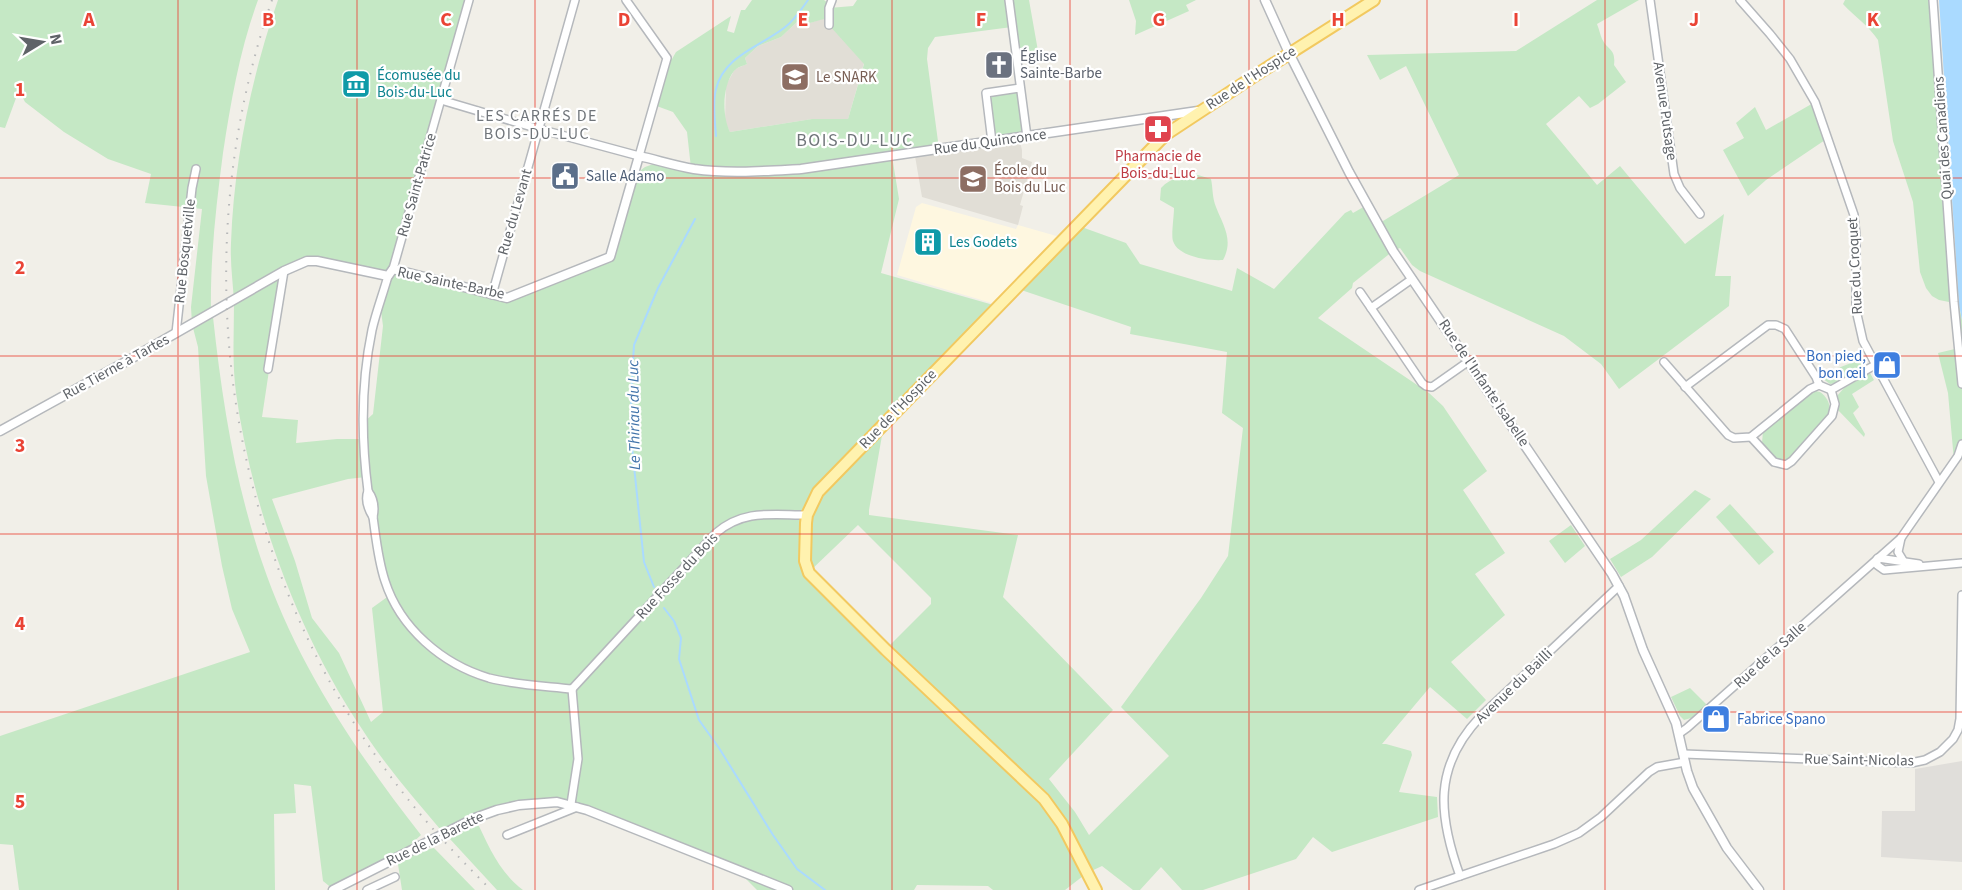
<svg xmlns="http://www.w3.org/2000/svg" width="1962" height="890" viewBox="0 0 1962 890" font-family="'Source Sans 3',sans-serif">
	<rect width="100%" height="100%" fill="#f1efe8"/>
	<path fill="#fef7e0" d="M922,203L1016,229L1018,225L1060,237L995,304L897,275L916,207Z"/>
	<path fill="#e0deda" d="M1962,761V862L1881,857L1882,811H1915V769Z"/>
	<g fill="#e1ded6">
		<path d="M846,16L864,63L848,119H812L730,132L725,122L726,85L735,69L747,64L745,58L758,46L781,37L797,22L810,23L824,18Z"/>
		<path d="M1020,142L1022,150V158L1032,162L1020,205L1023,206L1018,225L922,197L915,156Z"/>
	</g>
	<g fill="#c5e8c5" fill-rule="evenodd">
		<path d="M0,0H258C240,49 231,101 223,153C216,206 210,259 211,313L196,323L213,317C222,400 235,483 262,562C296,663 356,752 421,835L398,856L434,848L475,890H402L397,858L334,890L323,881L311,786L294,784L296,813L274,814L275,890H19L13,845L0,844V736L250,652L232,609L222,566L206,476L198,347L192,324L191,307L202,209L145,203L151,174L108,159L64,132L25,102L19,90L5,128L0,127Z"/>
		<path d="M278,0H469L393,269L507,297L610,257L633,176L645,167L662,161L691,168L687,132L673,112L654,105L667,58L672,59L676,52L731,16L727,31L734,33L741,10H745L752,0H824L828,3L827,18L810,23L797,22L781,37L758,46L745,58L747,64C743,66 737,67 734,71C722,86 722,116 730,132L812,119H848L864,64L829,25V8L853,6L857,0H1029L1038,51L1016,53L1012,27L935,37L928,48L927,59L939,149L892,156L899,199L881,273L997,306L884,424L869,510V515L1018,535L1003,597L1113,710L1049,779L1075,812L1089,835L1169,756L1121,707L1201,598L1228,556L1243,428L1222,413L1227,352L1130,334L1131,327L1015,288L1076,225L1126,243L1140,264L1232,291L1237,268L1274,289L1345,213L1351,210L1353,213L1367,205L1378,224L1459,175L1406,66L1380,80L1367,55L1516,51L1597,0H1639L1597,24C1599,29 1600,34 1602,39C1608,51 1616,48 1614,65L1626,82L1598,104L1590,108L1579,96L1546,124L1597,185L1620,166L1685,244L1724,214L1715,276H1731L1729,306L1619,389L1601,364L1564,336L1420,271L1412,265L1400,248L1393,251L1353,283L1352,288L1318,318L1429,393L1443,406L1487,471L1463,490L1505,553L1475,574L1505,615L1451,662L1486,700L1467,719L1430,687L1382,744H1386L1411,751L1412,755L1399,792L1437,797L1438,817L1332,852L1313,837L1296,859L1203,890H1182L1161,867L1140,890H1133L1102,866L1087,873L1065,890H993L988,886L917,885L914,890H757L737,870L587,810L541,803L475,818C489,846 498,871 523,890H497L450,839L473,819L440,829C413,797 385,765 362,729C297,632 252,508 236,393C232,363 234,332 234,302C233,283 230,263 231,243C234,161 251,78 278,0ZM317,261L387,277L380,303L383,326L373,414L363,423V439H337L296,443L298,420L262,417L284,271ZM366,477L385,582L390,595L372,608L383,712L371,722L339,653L312,618L295,561L272,499L348,479ZM858,525L931,598V604L886,649L809,572Z"/>
		<path d="M1129,0H1196L1186,5L1189,11L1135,35L1136,21Z"/>
		<path d="M1845,0H1933L1954,302L1959,305L1962,320V459L1958,456L1954,461L1948,393L1938,353L1959,348L1954,303L1939,300L1932,296L1926,288L1920,272L1913,202L1893,141L1878,40C1869,26 1854,16 1843,4Z"/>
		<path d="M1020,88L1027,137L992,142L986,93Z"/>
		<path d="M1815,102L1828,138L1766,180L1748,196L1723,150L1744,138L1736,123L1755,107L1766,130Z"/>
		<path d="M1198,175L1211,179C1213,188 1212,198 1216,207C1223,225 1234,240 1223,260C1209,261 1178,257 1173,241C1171,235 1174,217 1174,208L1160,200L1161,188C1171,177 1184,176 1198,175Z"/>
		<path d="M1864,358L1867,366L1838,383L1830,384L1822,378L1820,375Z"/>
		<path d="M1870,373L1874,380L1852,394L1859,407L1853,413L1865,434L1864,437L1838,410L1837,396L1844,388Z"/>
		<path d="M1816,391L1820,392C1827,397 1831,404 1829,413L1791,457L1786,460H1778L1762,443L1763,431L1808,394Z"/>
		<path d="M1695,490L1711,499L1652,557L1621,577L1610,559L1641,540Z"/>
		<path d="M1730,504L1774,552L1759,565L1716,517Z"/>
		<path d="M1571,525L1585,546L1565,563L1549,541Z"/>
		<path d="M1690,688L1707,705L1691,718L1684,720L1680,716L1671,697Z"/>
	</g>
	<path fill="#aadaff" d="M1939,0H1962V320L1959,305Z"/>
	<g fill="none" stroke-linecap="round" stroke-linejoin="round">
		<g stroke="#aadaff" stroke-width="2">
			<path d="M716,136C715,121 712,103 716,89C724,56 759,47 784,28C794,21 801,10 808,0"/>
			<path d="M654,587L644,562L632,447L631,395L634,345L658,288L695,219"/>
			<path d="M664,608L674,621L681,638L679,659L699,720L719,748L773,835L797,869L825,890"/>
		</g>
		<g stroke="#b5b8bc" stroke-width="10">
			<g id="minor">
				<path d="M1009,0L1027,137"/>
				<path d="M1650,0L1674,174L1680,188L1700,214"/>
				<path d="M1740,0L1770,34L1790,59L1815,102L1854,215L1856,236V310L1863,341L1939,482"/>
				<path d="M1933,0L1954,302L1962,384"/>
				<path d="M829,25V8L832,0"/>
				<path d="M441,100L539,129L639,156L667,58L626,0"/>
				<path d="M992,142L986,93L1020,88"/>
				<path d="M393,269L469,0"/>
				<path d="M1412,279L1371,308L1422,383L1426,386L1432,387L1469,361"/>
				<path d="M1360,292L1371,308"/>
				<path d="M492,295L575,0"/>
				<path d="M176,333L192,188L196,169"/>
				<path d="M1664,362L1728,435L1734,438L1751,437L1810,389L1819,385L1831,390"/>
				<path d="M268,369L284,271"/>
				<path d="M1685,387L1768,325H1776L1785,329L1816,377L1819,385"/>
				<path d="M1831,390L1875,365"/>
				<path d="M1751,437L1774,462L1786,465L1792,461L1832,416L1835,404L1831,390"/>
				<path d="M368,491C365,499 368,509 373,517C376,538 378,560 385,581C400,628 442,664 489,678C516,685 545,686 572,689"/>
				<path d="M373,517C375,508 374,499 368,491C361,437 361,383 372,330C376,312 383,294 388,276"/>
				<path d="M1901,538L1898,552L1904,562"/>
				<path d="M1878,558L1919,564"/>
				<path d="M1877,559V565L1884,570L1962,563"/>
				<path d="M572,689L716,533C744,509 772,515 807,515"/>
				<path d="M1680,733L1687,728L1901,538L1958,456L1962,444"/>
				<path d="M1684,754L1911,763L1925,760L1940,752L1953,739L1958,730L1960,719L1962,595"/>
				<path d="M571,804L578,759L572,689"/>
				<path d="M507,835L577,807"/>
				<path d="M1460,876C1438,815 1433,766 1481,716L1619,586"/>
				<path d="M367,890L395,877"/>
				<path d="M1419,890L1554,844L1579,833L1601,817L1649,772L1657,767L1685,762"/>
			</g>
		</g>
		<g stroke="#b5b8bc" stroke-width="11">
			<g id="tertiary">
				<path d="M1265,0L1289,53L1349,172L1393,251L1612,574L1624,596L1643,650L1676,723L1687,771L1693,788L1727,848L1759,890"/>
				<path d="M0,431L127,361L284,271L307,261H317L388,276L393,269L507,298L610,257L639,156C657,160 676,166 694,169C729,174 765,171 801,169L1198,111"/>
				<path d="M333,890L475,818L497,810L519,805L557,802L587,810L788,890"/>
			</g>
		</g>
		<g stroke="#f2c960" stroke-width="14">
			<path id="primary" d="M1096,890L1062,824L1044,799L886,650L809,573L805,561L806,523L807,515L818,492L1165,135L1262,71L1374,0"/>
		</g>
		<use href="#minor" stroke="#fff" stroke-width="7"/>
		<use href="#tertiary" stroke="#fff" stroke-width="8"/>
		<use href="#primary" stroke="#fff2af" stroke-width="10"/>
		<path stroke="#b6b7b8" stroke-width="2" stroke-dasharray="1.5 8" stroke-linecap="butt" d="M272,0C182,261 226,556 391,777C421,818 455,854 491,890"/>
	</g>
	<path fill="none" stroke="#ea4335" stroke-width="1.5" stroke-opacity="0.55" d="M178,0V890M357,0V890M535,0V890M713,0V890M892,0V890M1070,0V890M1249,0V890M1427,0V890M1605,0V890M1784,0V890M0,178H1962M0,356H1962M0,534H1962M0,712H1962"/>
	<defs>
		<g id="church-square" transform="scale(1.5)"><rect x="-9" y="-9" width="18" height="18" rx="4" fill="#6b7280" stroke="#fff"/><path d="M-1.2-6h2.4v3.5h3.3v2.4h-3.3V6h-2.4V-.1h-3.3v-2.4h3.3Z" fill="#fff"/></g>
		<g id="school-square" transform="scale(1.5)"><rect x="-9" y="-9" width="18" height="18" rx="4" fill="#8d6e63" stroke="#fff"/><path d="M0-5L7-2L0 1L-7-2ZM-4 1L0 2.5L4 1V4Q0 6-4 4Z" fill="#fff"/></g>
		<g id="museum-square" transform="scale(1.5)"><rect x="-9" y="-9" width="18" height="18" rx="4" fill="#0f9aa8" stroke="#fff"/><path d="M0-6L6-3V-2H-6V-3ZM-5-1h2V3h-2ZM-1-1h2V3h-2ZM3-1h2V3H3ZM-6 4H6V6H-6Z" fill="#fff"/></g>
		<g id="pharmacy-square" transform="scale(1.5)"><rect x="-9" y="-9" width="18" height="18" rx="4" fill="#e0444e" stroke="#fff"/><path d="M-2-6h4v4h4v4h-4v4h-4v-4h-4v-4h4Z" fill="#fff"/></g>
		<g id="civic-square" transform="scale(1.5)"><rect x="-9" y="-9" width="18" height="18" rx="4" fill="#5c6f8a" stroke="#fff"/><path d="M-.6-6.5H3V-4.5H.6V-3L4-1V1h2V6H-6V1h2V-1L-.6-3ZM-1.2 2.5V6h2.4V2.5Z" fill="#fff"/></g>
		<g id="building-square" transform="scale(1.5)"><rect x="-9" y="-9" width="18" height="18" rx="4" fill="#0f9aa8" stroke="#fff"/><path d="M-4-6H4V6H1V3H-1V6H-4ZM-2.5-4.3h1.7v1.8h-1.7ZM.8-4.3h1.7v1.8H.8ZM-2.5-1h1.7V.8h-1.7ZM.8-1h1.7V.8H.8Z" fill="#fff"/></g>
		<g id="shop-square" transform="scale(1.5)"><rect x="-9" y="-9" width="18" height="18" rx="4" fill="#3f7fe0" stroke="#fff"/><path d="M-5-2.5h2.3a2.7 3.5 0 0 1 5.4 0H5L5.5 6h-11ZM-1.5-2.5h3a1.5 2.3 0 0 0-3 0Z" fill="#fff"/></g>
	</defs>
	<g fill-rule="evenodd">
		<use href="#church-square" x="999" y="65"/>
		<use href="#school-square" x="795" y="77"/>
		<use href="#museum-square" x="356" y="84"/>
		<use href="#pharmacy-square" x="1158" y="129"/>
		<use href="#civic-square" x="565" y="176"/>
		<use href="#school-square" x="973" y="179"/>
		<use href="#building-square" x="928" y="242"/>
		<use href="#shop-square" x="1887" y="365"/>
		<use href="#shop-square" x="1716" y="719"/>
	</g>
	<g text-anchor="middle" dominant-baseline="central" stroke-width="4.5" stroke-linejoin="round" paint-order="stroke">
		<g font-size="15" fill="#5b616d" stroke="#fff" text-anchor="start">
			<text x="1020" y="56">Église<tspan x="1020" dy="17">Sainte-Barbe</tspan></text>
		</g>
		<g font-size="15" fill="#0d838f" stroke="#fff" text-anchor="start">
			<text x="377" y="75">Écomusée du<tspan x="377" dy="17">Bois-du-Luc</tspan></text>
			<text x="949" y="242">Les Godets</text>
		</g>
		<g font-size="15" fill="#785e54" stroke="#fff" text-anchor="start">
			<text x="816" y="77">Le SNARK</text>
			<text x="994" y="170">École du<tspan x="994" dy="17">Bois du Luc</tspan></text>
		</g>
		<g font-size="15" fill="#5f6368" stroke="#fff">
			<text transform="translate(1251 78) rotate(-33)">Rue de l'Hospice</text>
			<text transform="translate(1665 111) rotate(82)">Avenue Putsage</text>
			<text transform="translate(1943 138) rotate(-94)">Quai des Canadiens</text>
			<text transform="translate(990 142) rotate(-8)">Rue du Quinconce</text>
			<text transform="translate(417 185) rotate(-74)">Rue Saint-Patrice</text>
			<text transform="translate(515 212) rotate(-74)">Rue du Levant</text>
			<text transform="translate(185 251) rotate(-84)">Rue Bosquetville</text>
			<text transform="translate(1855 266) rotate(-93)">Rue du Croquet</text>
			<text transform="translate(451 283) rotate(12)">Rue Sainte-Barbe</text>
			<text transform="translate(116 367) rotate(-29)">Rue Tierne à Tartes</text>
			<text transform="translate(1484 383) rotate(56)">Rue de l'Infante Isabelle</text>
			<text transform="translate(898 409) rotate(-46)">Rue de l'Hospice</text>
			<text transform="translate(677 576) rotate(-47)">Rue Fosse du Bois</text>
			<text transform="translate(1770 655) rotate(-42)">Rue de la Salle</text>
			<text transform="translate(1514 686) rotate(-44)">Avenue du Bailli</text>
			<text transform="translate(1859 760) rotate(1)">Rue Saint-Nicolas</text>
			<text transform="translate(435 839) rotate(-26)">Rue de la Barette</text>
		</g>
		<g font-size="15" fill="#be3a42" stroke="#fff">
			<text x="1158" y="156">Pharmacie de<tspan x="1158" dy="17">Bois-du-Luc</tspan></text>
		</g>
		<g font-size="15" fill="#4e5e75" stroke="#fff" text-anchor="start">
			<text x="586" y="176">Salle Adamo</text>
		</g>
		<g font-size="15" fill="#366cbe" stroke="#fff" text-anchor="end">
			<text x="1866" y="356">Bon pied,<tspan x="1866" dy="17">bon œil</tspan></text>
			<text x="1737" y="719" text-anchor="start">Fabrice Spano</text>
		</g>
		<g font-size="16" letter-spacing="1.5" fill="#70757a" stroke="#fff">
			<text x="537" y="116">LES CARRÉS DE<tspan x="537" dy="18">BOIS-DU-LUC</tspan></text>
		</g>
		<g font-size="16" font-style="italic" fill="#4174aa" stroke="#fff">
			<text transform="translate(634 415) rotate(-91)">Le Thiriau du Luc</text>
		</g>
		<g font-size="18" letter-spacing="1.5" fill="#70757a" stroke="#fff">
			<text x="855" y="140">BOIS-DU-LUC</text>
		</g>
	</g>
	<g font-size="20" text-anchor="middle" font-weight="bold" fill="#ea4335" stroke="#fff" stroke-width="4.5" stroke-linejoin="round" paint-order="stroke">
		<text x="89" y="26">A</text>
		<text x="268" y="26">B</text>
		<text x="446" y="26">C</text>
		<text x="624" y="26">D</text>
		<text x="803" y="26">E</text>
		<text x="981" y="26">F</text>
		<text x="1159" y="26">G</text>
		<text x="1338" y="26">H</text>
		<text x="1516" y="26">I</text>
		<text x="1694" y="26">J</text>
		<text x="1873" y="26">K</text>
		<text x="20" y="96">1</text>
		<text x="20" y="274">2</text>
		<text x="20" y="452">3</text>
		<text x="20" y="630">4</text>
		<text x="20" y="808">5</text>
	</g>
	<g transform="translate(42 42) rotate(79)" stroke="#ffffff" stroke-width="4.5" paint-order="stroke">
	<path d="M0-4.5L10 22L0 15L-10 22Z" fill="#5f6368"/>
	<text y="-9" font-size="16" font-weight="bold" text-anchor="middle" fill="#5f6368">N</text>
	</g>
</svg>
